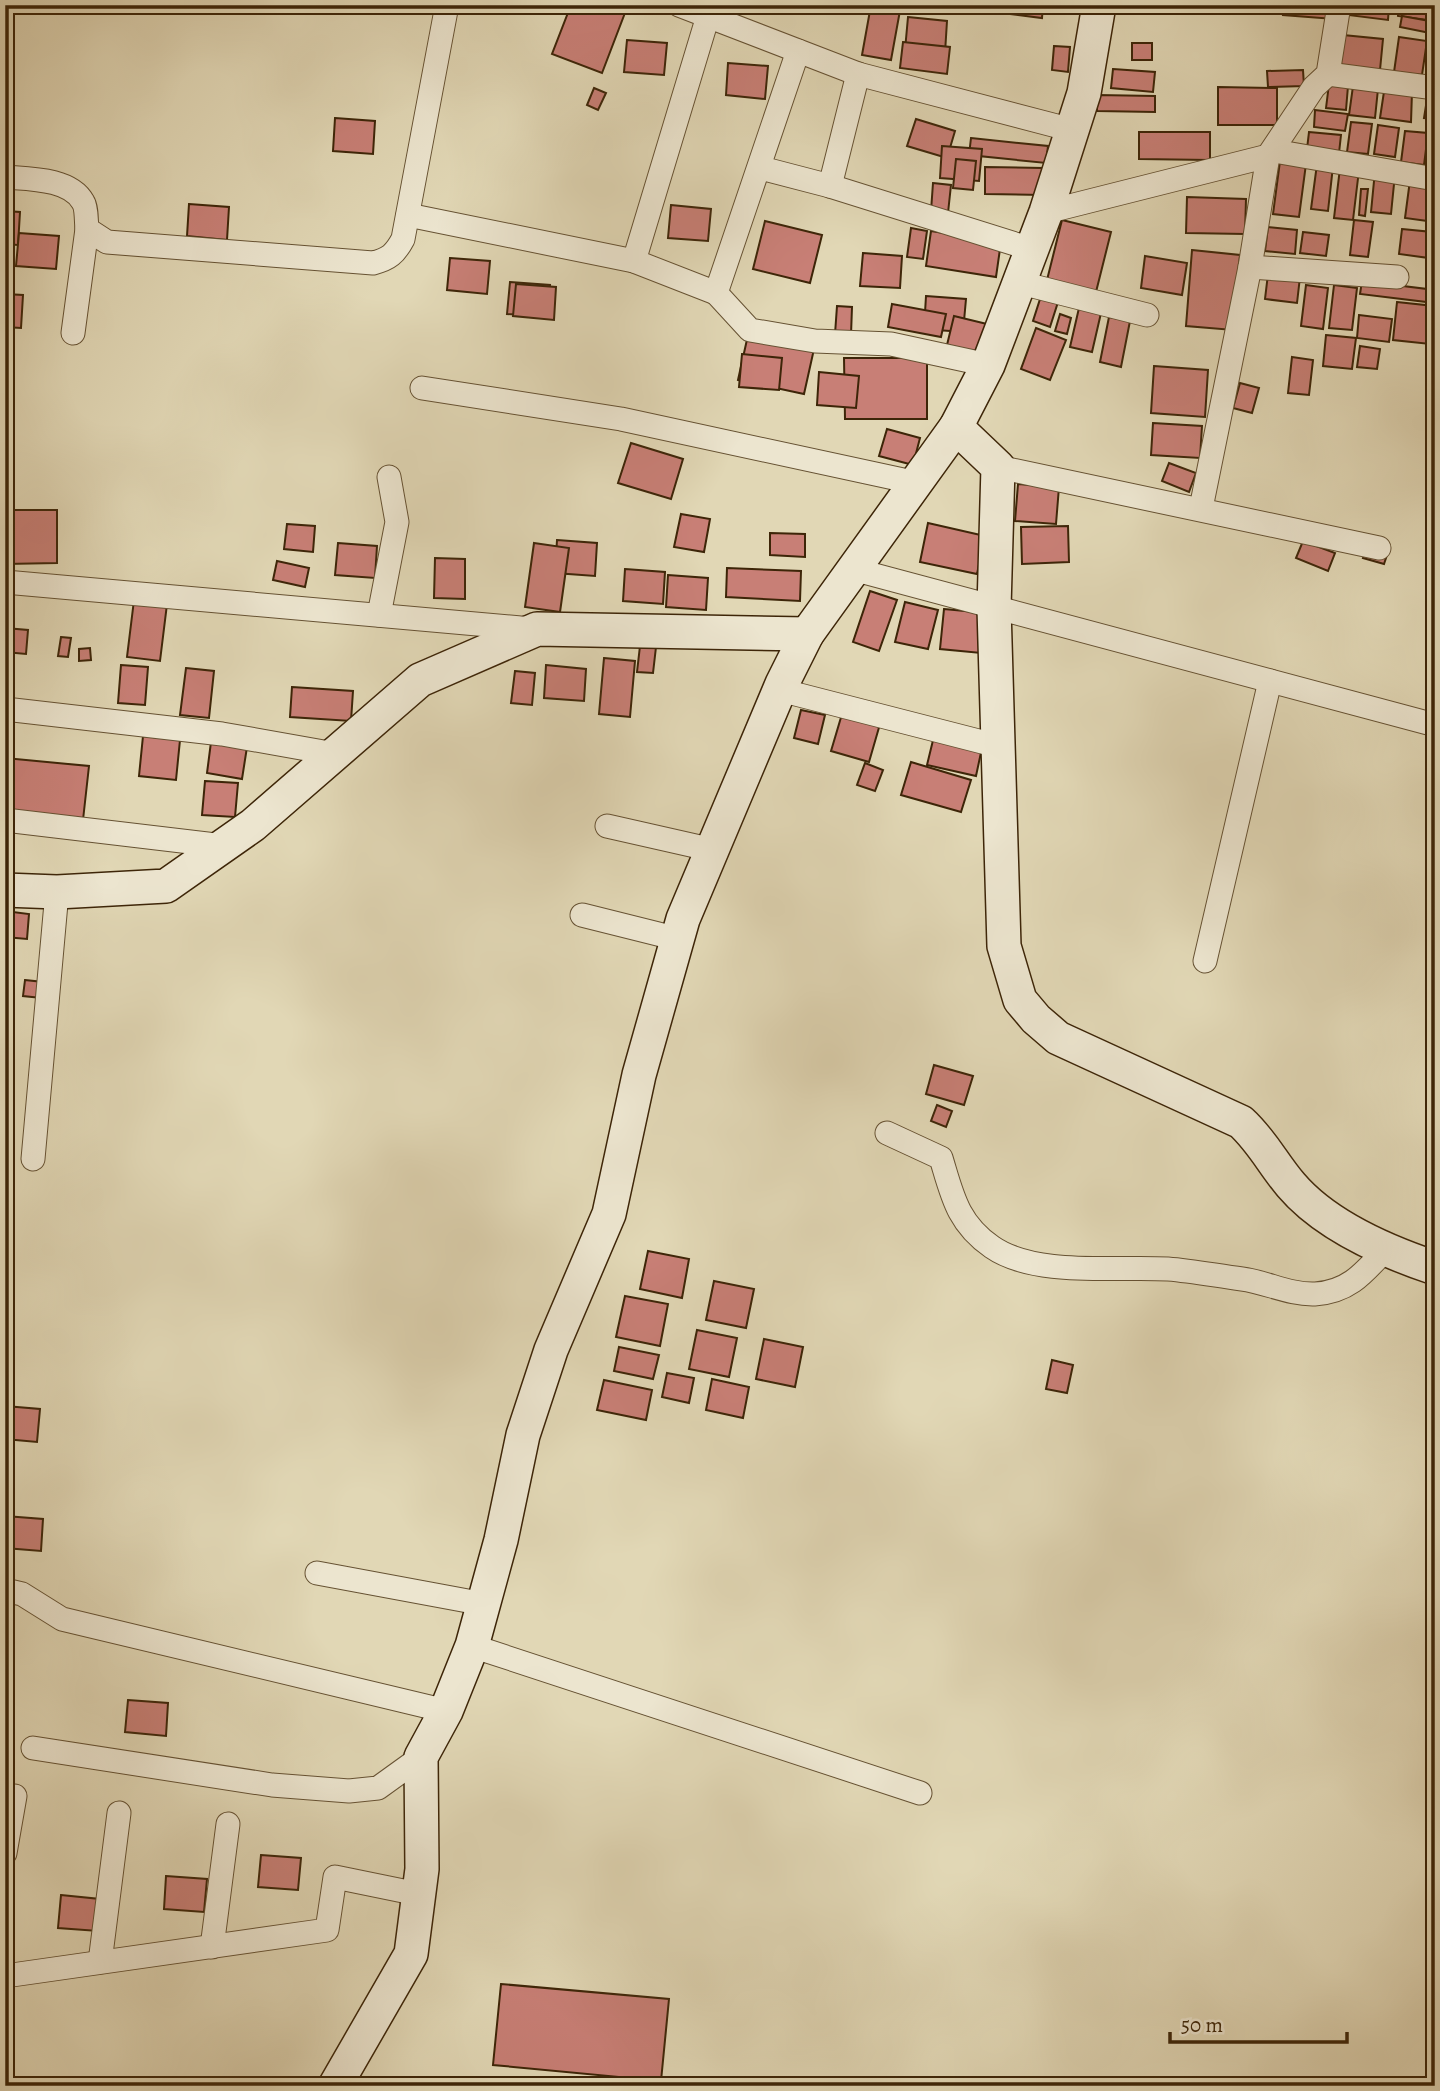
<svg xmlns="http://www.w3.org/2000/svg" width="1440" height="2091" viewBox="0 0 1440 2091" font-family="Alegreya,serif">
	<rect width="100%" height="100%" fill="#e1d7b5"/>
	<filter id="stains"><feTurbulence type="fractalNoise" baseFrequency=".00286" numOctaves="4"/><feColorMatrix values="0 0 0 0 .2 0 0 0 0 .09 0 0 0 0 .02 0 0 0 .5 -.17"/></filter>
	<radialGradient id="worn" r=".72"><stop offset=".6" stop-color="#630" stop-opacity="0"/><stop offset="1" stop-color="#630" stop-opacity=".3"/></radialGradient>
	<g fill="#c87f76" stroke="#3d2508" stroke-width="2">
		<path d="M571,5H628L602,73L552,54Z"/>
		<path d="M871,5H901L891,60L862,55Z"/>
		<path d="M1011,5H1043L1042,18L1011,14Z"/>
		<path d="M1284,5H1336L1334,19L1283,15Z"/>
		<path d="M1349,5H1389L1388,20L1348,15Z"/>
		<path d="M1399,5H1435V21L1398,16Z"/>
		<path d="M1402,16L1435,22V34L1400,27Z"/>
		<path d="M908,17L947,21L945,53L905,50Z"/>
		<path d="M1343,35L1383,39L1380,70L1340,67Z"/>
		<path d="M1399,37L1427,41L1422,75L1394,72Z"/>
		<path d="M1434,38H1435V61L1430,60Z"/>
		<path d="M627,40L667,43L664,75L624,72Z"/>
		<path d="M903,42L950,47L947,74L900,68Z"/>
		<rect x="1132" y="43" width="20" height="17"/>
		<path d="M1054,46L1070,47L1068,72L1052,70Z"/>
		<path d="M728,63L768,66L765,99L726,95Z"/>
		<path d="M1113,69L1155,72L1153,92L1111,88Z"/>
		<path d="M1303,70L1304,86L1268,87L1267,71Z"/>
		<path d="M1329,84L1348,86L1346,110L1326,108Z"/>
		<path d="M1385,85L1412,92L1411,122L1380,118Z"/>
		<path d="M1353,86L1378,89L1375,118L1349,115Z"/>
		<path d="M1218,87L1277,88V125H1218Z"/>
		<path d="M594,88L606,93L598,110L587,105Z"/>
		<path d="M1428,93L1435,94V119L1424,118Z"/>
		<path d="M1097,95L1155,96V112L1097,111Z"/>
		<path d="M1315,110L1348,114L1345,131L1314,127Z"/>
		<path d="M335,118L375,121L373,154L333,151Z"/>
		<path d="M916,119L955,131L947,158L907,146Z"/>
		<path d="M1351,122L1372,124L1368,154L1347,152Z"/>
		<path d="M1378,125L1399,128L1395,157L1374,154Z"/>
		<path d="M1405,131L1428,133L1424,165L1401,162Z"/>
		<path d="M1139,132H1210V160L1139,159Z"/>
		<path d="M1309,132L1341,135L1339,153L1307,149Z"/>
		<path d="M1433,134H1435V170L1430,169Z"/>
		<path d="M971,138L1048,146L1046,163L969,155Z"/>
		<path d="M942,146L982,149L979,181L940,178Z"/>
		<path d="M956,159L976,161L973,190L953,188Z"/>
		<path d="M1280,161L1306,164L1299,217L1273,214Z"/>
		<path d="M1317,164L1333,166L1328,211L1311,209Z"/>
		<path d="M985,167L1043,168V195L985,194Z"/>
		<path d="M1340,168L1359,170L1353,220L1334,218Z"/>
		<path d="M1375,171L1395,174L1391,214L1371,212Z"/>
		<path d="M1410,180L1435,183V222L1405,218Z"/>
		<path d="M933,183L951,185L948,213L931,211Z"/>
		<path d="M1361,189H1368L1365,216L1359,215Z"/>
		<path d="M1187,197L1246,199L1245,234L1186,233Z"/>
		<path d="M189,204L229,207L227,240L187,236Z"/>
		<path d="M671,205L711,209L708,241L668,238Z"/>
		<path d="M5,211L20,212L18,245L5,244Z"/>
		<path d="M1062,220L1111,232L1096,292L1047,280Z"/>
		<path d="M1354,220L1373,222L1368,257L1350,255Z"/>
		<path d="M765,221L822,235L810,283L753,269Z"/>
		<path d="M1268,227L1297,230L1295,254L1265,251Z"/>
		<path d="M911,228L927,231L923,259L907,257Z"/>
		<path d="M1402,229L1432,232L1429,258L1399,254Z"/>
		<path d="M931,231L1001,242L996,277L926,266Z"/>
		<path d="M1303,232L1329,235L1326,256L1300,253Z"/>
		<path d="M19,233L59,236L56,269L16,266Z"/>
		<path d="M1192,250L1240,255L1233,330L1186,326Z"/>
		<path d="M863,253L902,256L900,288L860,286Z"/>
		<path d="M1145,256L1187,263L1182,295L1141,288Z"/>
		<path d="M450,258L490,261L487,294L447,290Z"/>
		<path d="M1268,274L1300,277L1297,303L1265,299Z"/>
		<path d="M1362,281L1435,290V303L1360,294Z"/>
		<path d="M510,282L550,285L547,317L507,314Z"/>
		<path d="M516,284L556,287L554,320L513,316Z"/>
		<path d="M1306,285L1328,288L1323,329L1301,326Z"/>
		<path d="M1334,285L1357,288L1352,330L1329,328Z"/>
		<path d="M5,294L23,295L21,328L5,327Z"/>
		<path d="M926,296L966,299L963,332L924,329Z"/>
		<path d="M1041,296L1058,302L1050,327L1033,321Z"/>
		<path d="M1397,302L1434,306L1430,344L1393,340Z"/>
		<path d="M892,304L946,314L941,337L888,327Z"/>
		<path d="M837,306L852,307L851,335L835,334Z"/>
		<path d="M1079,308L1101,313L1092,352L1070,347Z"/>
		<path d="M1060,314L1071,318L1067,334L1055,331Z"/>
		<path d="M1359,315L1392,319L1389,342L1357,338Z"/>
		<path d="M954,316L987,324L981,353L947,345Z"/>
		<path d="M1109,317L1130,321L1121,367L1100,362Z"/>
		<path d="M1036,328L1066,340L1050,380L1021,369Z"/>
		<path d="M748,335L814,349L804,394L738,380Z"/>
		<path d="M1326,335L1356,338L1352,369L1323,366Z"/>
		<path d="M1360,346L1380,349L1377,369L1357,367Z"/>
		<path d="M742,354L782,358L779,390L739,387Z"/>
		<path d="M1292,357L1313,360L1309,395L1288,393Z"/>
		<path d="M844,358H927V419H845Z"/>
		<path d="M1154,366L1208,370L1205,417L1151,413Z"/>
		<path d="M819,372L859,376L856,408L817,405Z"/>
		<path d="M1240,383L1259,388L1252,413L1233,408Z"/>
		<path d="M1153,423L1202,426L1200,458L1151,455Z"/>
		<path d="M887,429L920,438L913,465L879,456Z"/>
		<path d="M631,443L683,459L671,499L618,483Z"/>
		<path d="M1169,463L1196,473L1189,492L1162,481Z"/>
		<path d="M1018,484L1059,487L1056,524L1015,521Z"/>
		<path d="M5,510H57V563L5,564Z"/>
		<path d="M681,514L710,519L704,552L674,547Z"/>
		<path d="M928,523L985,536L977,574L920,562Z"/>
		<path d="M287,524L315,526L313,552L284,549Z"/>
		<path d="M1068,526L1069,562L1022,564L1021,527Z"/>
		<path d="M770,533L805,534V557L770,555Z"/>
		<path d="M557,540L597,543L595,576L555,573Z"/>
		<path d="M1303,541L1335,553L1328,571L1296,558Z"/>
		<path d="M338,543L377,546L375,578L335,575Z"/>
		<path d="M534,543L569,548L560,612L525,607Z"/>
		<path d="M1366,549L1387,555L1384,564L1363,558Z"/>
		<path d="M435,558L465,559V599L434,598Z"/>
		<path d="M277,561L309,568L305,587L273,580Z"/>
		<path d="M727,568L801,571L800,601L726,597Z"/>
		<path d="M625,569L665,572L663,604L623,601Z"/>
		<path d="M668,575L708,578L706,610L666,607Z"/>
		<path d="M870,591L897,600L879,651L853,642Z"/>
		<path d="M134,600L167,604L160,661L127,657Z"/>
		<path d="M905,602L938,610L928,649L895,642Z"/>
		<path d="M944,609L986,613L981,653L940,649Z"/>
		<path d="M5,628L28,630L26,654L5,652Z"/>
		<path d="M61,637L71,638L68,657L58,656Z"/>
		<path d="M640,646L656,647L653,673L637,672Z"/>
		<path d="M90,648L91,660L79,661V649Z"/>
		<path d="M604,658L635,661L630,717L599,714Z"/>
		<path d="M121,665L148,667L145,705L118,703Z"/>
		<path d="M546,665L586,669L584,701L544,698Z"/>
		<path d="M186,668L214,671L209,718L180,715Z"/>
		<path d="M515,671L535,673L532,705L511,703Z"/>
		<path d="M292,687L353,691L351,721L290,717Z"/>
		<path d="M801,710L825,715L818,744L794,738Z"/>
		<path d="M842,714L880,724L869,762L831,751Z"/>
		<path d="M935,732L983,743L976,776L927,765Z"/>
		<path d="M143,736L180,740L176,780L139,776Z"/>
		<path d="M211,742L247,747L242,779L207,773Z"/>
		<path d="M5,758L89,766L83,820L5,812Z"/>
		<path d="M911,762L971,780L961,812L901,795Z"/>
		<path d="M865,763L883,770L875,791L857,785Z"/>
		<path d="M205,781L238,783L235,817L202,815Z"/>
		<path d="M5,911L29,914L27,939L5,937Z"/>
		<path d="M25,980L43,982L41,998L23,996Z"/>
		<path d="M934,1065L973,1076L964,1105L926,1094Z"/>
		<path d="M937,1105L952,1111L946,1127L931,1121Z"/>
		<path d="M648,1251L689,1259L682,1298L640,1289Z"/>
		<path d="M714,1281L754,1289L746,1328L706,1320Z"/>
		<path d="M625,1296L668,1304L660,1346L616,1337Z"/>
		<path d="M697,1330L737,1338L729,1377L689,1369Z"/>
		<path d="M764,1339L803,1347L795,1387L756,1379Z"/>
		<path d="M619,1347L659,1355L653,1379L614,1371Z"/>
		<path d="M1052,1360L1073,1365L1067,1393L1046,1389Z"/>
		<path d="M667,1373L694,1378L689,1403L662,1397Z"/>
		<path d="M712,1379L749,1387L743,1418L706,1410Z"/>
		<path d="M604,1380L652,1390L646,1420L597,1410Z"/>
		<path d="M5,1406L40,1409L37,1442L5,1439Z"/>
		<path d="M5,1516L43,1519L41,1551L5,1548Z"/>
		<path d="M128,1700L168,1703L166,1736L125,1732Z"/>
		<path d="M261,1855L301,1858L298,1890L258,1887Z"/>
		<path d="M166,1876L207,1879L204,1912L164,1909Z"/>
		<path d="M61,1895L100,1899L98,1931L58,1928Z"/>
		<path d="M501,1984L669,1999L661,2081L493,2065Z"/>
	</g>
	<g fill="none" stroke-linecap="round" stroke-linejoin="round">
		<g stroke="#665233" stroke-width="25">
			<g id="street">
				<path d="M679,5L858,74L1072,130"/>
				<path d="M1328,74L1435,88"/>
				<path d="M1274,151L1435,179"/>
				<path d="M761,168L830,186L1031,249"/>
				<path d="M5,177C28,179 70,178 83,202C87,208 86,222 87,229L107,242L373,263C389,259 395,254 403,239L447,5"/>
				<path d="M830,186L858,74"/>
				<path d="M1046,212L1268,156L1314,87L1328,74L1339,5"/>
				<path d="M408,215L634,261L708,16"/>
				<path d="M634,261L716,293L798,51"/>
				<path d="M1250,267L1397,277"/>
				<path d="M1021,283L1147,315"/>
				<path d="M716,293L750,330L815,341L891,344L988,365"/>
				<path d="M73,333L87,229"/>
				<path d="M422,388L621,419L917,483"/>
				<path d="M998,467L1379,548"/>
				<path d="M1201,508L1250,267L1268,156"/>
				<path d="M856,570L1435,725"/>
				<path d="M5,582L532,629"/>
				<path d="M379,615L397,522L389,477"/>
				<path d="M780,690L998,746"/>
				<path d="M5,709L222,734L335,754"/>
				<path d="M5,820L224,846"/>
				<path d="M607,826L713,850"/>
				<path d="M582,915L678,939"/>
				<path d="M1205,961L1270,681"/>
				<path d="M887,1133L941,1158C952,1194 957,1223 992,1247C1035,1277 1117,1266 1168,1269C1193,1271 1218,1276 1242,1279C1266,1282 1290,1295 1315,1294C1348,1292 1363,1274 1384,1251"/>
				<path d="M33,1159L57,892"/>
				<path d="M317,1573L484,1604"/>
				<path d="M5,1590L22,1594L62,1619L446,1711"/>
				<path d="M472,1646L920,1793"/>
				<path d="M33,1748L272,1785L349,1791L378,1788L421,1757"/>
				<path d="M5,1853L15,1796"/>
				<path d="M212,1947L228,1824"/>
				<path d="M100,1962L119,1813"/>
				<path d="M5,1976L327,1930L335,1877L418,1894"/>
			</g>
		</g>
		<g stroke="#3d2508" stroke-width="36">
			<g id="secondary">
				<path d="M956,427L998,467L994,608L1004,946L1020,1000L1036,1019L1058,1038L1241,1122C1262,1141 1273,1164 1291,1185C1325,1225 1387,1252 1435,1268"/>
				<path d="M5,890L57,892L166,886L253,825L420,680L537,629L807,634L956,427L988,365L1046,212L1084,93L1099,5"/>
				<path d="M335,2086L411,1954L422,1869L421,1757L446,1711L472,1646L501,1540L523,1435L551,1350L609,1214L639,1075L683,919L782,684L807,634"/>
			</g>
		</g>
		<use href="#street" stroke="#ece5cf" stroke-width="23"/>
		<use href="#secondary" stroke="#ece5cf" stroke-width="33"/>
	</g>
	<rect width="1440" height="2091" fill="none" stroke="#e1d7b5" stroke-width="28"/>
	<rect x="7" y="7" width="1426" height="2077" fill="none" stroke="#3d2508" stroke-width="3.5"/>
	<rect x="14" y="14" width="1412" height="2063" fill="none" stroke="#3d2508" stroke-width="2"/>
	<path d="M1170 2032v10h177v-10" fill="none" stroke="#3d2508" stroke-width="3.5"/>
	<text x="1181" y="2032" font-size="21" fill="#3d2508" stroke="#ece5cf" stroke-width="5" paint-order="stroke">50 m</text>
	<rect width="100%" height="100%" filter="url(#stains)"/>
	<rect width="100%" height="100%" fill="url(#worn)"/>
</svg>
